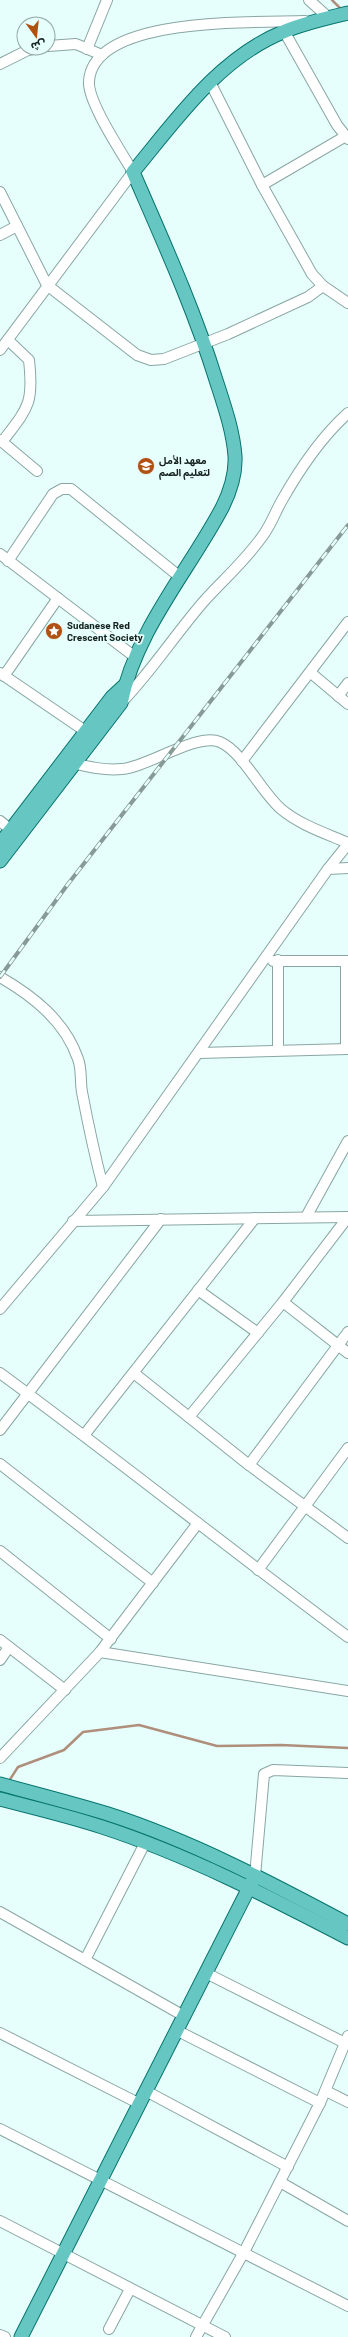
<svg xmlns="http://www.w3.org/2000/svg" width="348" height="2337" viewBox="0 0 348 2337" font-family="Barlow,'Noto Sans Arabic',sans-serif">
	<rect width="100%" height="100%" fill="#e6fffc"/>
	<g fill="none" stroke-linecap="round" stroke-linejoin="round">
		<g stroke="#af8e7c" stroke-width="2.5">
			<path d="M332,0L342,10"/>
			<path d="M9,1781L18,1767L64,1750L83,1732L139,1725L217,1746L281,1745L348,1748"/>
		</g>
		<g stroke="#89a6a3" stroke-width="12">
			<g id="minor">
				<path d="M309,0L329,18"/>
				<path d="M284,31L337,125L348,139"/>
				<path d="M48,46L76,44L102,55"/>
				<path d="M87,49L107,0"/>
				<path d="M0,64L28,50L38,48"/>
				<path d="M210,82L262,185L312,274L323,286L348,303"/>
				<path d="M262,185L346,136"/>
				<path d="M0,192L47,285L137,355L151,360L164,359L228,334L308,297L323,286"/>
				<path d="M0,235L17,226"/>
				<path d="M0,350L133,172C122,153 87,101 89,81C94,15 258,23 305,21"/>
				<path d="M0,440L37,471"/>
				<path d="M2,442C28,408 34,404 29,360L8,340"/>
				<path d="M0,554L135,657"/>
				<path d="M8,561L53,494L62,489H71L180,577"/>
				<path d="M0,673L91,735"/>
				<path d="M311,673L348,704"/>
				<path d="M4,676L58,598"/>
				<path d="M338,696L348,683"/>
				<path d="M121,703C152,671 176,633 205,600C225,578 247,559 264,534C271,524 275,513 281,502C299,470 320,438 348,413"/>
				<path d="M242,761L348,622"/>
				<path d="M68,762C85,766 104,771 122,769C148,767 197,732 220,742C243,752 261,792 281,809C300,825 325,833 348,843"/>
				<path d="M0,821L11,830"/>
				<path d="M328,869L348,868"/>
				<path d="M273,961H348"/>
				<path d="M0,977C33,996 65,1021 78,1059C82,1069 80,1081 82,1092C88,1124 95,1156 103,1187"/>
				<path d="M346,1049V961"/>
				<path d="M278,1050V960"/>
				<path d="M199,1053L348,1049"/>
				<path d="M306,1217L348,1141"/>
				<path d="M73,1221L348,1217"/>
				<path d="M198,1290L258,1333"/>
				<path d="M283,1302L348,1353"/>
				<path d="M0,1309L103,1187L328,869L348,844"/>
				<path d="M0,1373C117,1459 231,1550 348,1637"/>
				<path d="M135,1374L249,1465L348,1538"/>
				<path d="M189,1417L283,1302L348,1217"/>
				<path d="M0,1430L161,1219"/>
				<path d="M85,1434L255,1218"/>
				<path d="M0,1464L153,1583"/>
				<path d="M249,1465L348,1332"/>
				<path d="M0,1551L111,1639"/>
				<path d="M258,1570L348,1448"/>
				<path d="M0,1640L65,1690"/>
				<path d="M100,1652L198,1523"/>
				<path d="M0,1660L9,1647"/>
				<path d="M0,1758L100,1652L348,1691"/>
				<path d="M255,1876L264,1774L273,1770L348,1773"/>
				<path d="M0,1912L184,2016"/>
				<path d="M85,1960L145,1843"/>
				<path d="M206,1973L345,2043"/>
				<path d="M176,2030L320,2103"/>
				<path d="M0,2033L140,2104"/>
				<path d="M146,2091L288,2167"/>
				<path d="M326,2091L348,2102"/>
				<path d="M0,2129L348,2306"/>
				<path d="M280,2182L348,2221"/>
				<path d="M0,2221L225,2337"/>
				<path d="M109,2329L130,2289"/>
				<path d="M0,2335L5,2337"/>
				<path d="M196,2337L244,2252L320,2103L348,2036"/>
			</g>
		</g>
		<g stroke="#07746e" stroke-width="15">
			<g id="major">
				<path d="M0,844L112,697L125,685"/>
				<path d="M0,861L121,703C136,630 188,572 222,508C230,492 236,474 235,456C233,430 224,405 216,380C194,309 163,241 133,172C176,120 219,58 283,32C304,23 327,18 348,13"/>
				<path d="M0,1784C36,1794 72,1803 108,1814C192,1841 271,1883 348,1924"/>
				<path d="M0,1799C34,1808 69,1816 102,1827C188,1855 269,1897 348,1938"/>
				<path d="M21,2337L255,1876"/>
			</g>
		</g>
		<use href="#minor" stroke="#fff" stroke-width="10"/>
		<use href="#major" stroke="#66c7c2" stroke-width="13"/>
		<g stroke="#879a97" stroke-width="4">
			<path id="rail" d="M0,977L68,884L348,525"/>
		</g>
		<use href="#rail" stroke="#e6fffc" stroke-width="2.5" stroke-dasharray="8" stroke-linecap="butt"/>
	</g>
	<defs>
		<g id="school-disc" transform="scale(0.9)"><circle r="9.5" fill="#b25014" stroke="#e6fffc"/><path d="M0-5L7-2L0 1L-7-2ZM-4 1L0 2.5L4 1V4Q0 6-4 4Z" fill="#fff"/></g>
		<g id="sight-disc" transform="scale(0.9)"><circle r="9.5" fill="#b25014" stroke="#e6fffc"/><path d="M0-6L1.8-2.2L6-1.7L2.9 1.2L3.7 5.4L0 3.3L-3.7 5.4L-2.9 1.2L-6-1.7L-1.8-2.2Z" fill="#fff"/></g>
	</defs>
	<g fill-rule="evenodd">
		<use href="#school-disc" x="146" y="466"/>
		<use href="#sight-disc" x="54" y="631"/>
	</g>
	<g text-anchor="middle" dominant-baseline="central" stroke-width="3.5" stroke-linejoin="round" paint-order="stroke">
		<g font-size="10" font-weight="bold" fill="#14201e" stroke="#e6fffc" text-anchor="start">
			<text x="159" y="460">معهد الأمل<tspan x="159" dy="12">لتعليم الصم</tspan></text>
			<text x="67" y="625">Sudanese Red<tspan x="67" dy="12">Crescent Society</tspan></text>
		</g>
	</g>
	<g transform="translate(36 36) rotate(165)"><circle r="19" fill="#e6fffc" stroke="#92a6a3"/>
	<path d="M0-3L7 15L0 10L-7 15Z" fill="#b25014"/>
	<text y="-6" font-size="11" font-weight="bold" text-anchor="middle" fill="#14201e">ش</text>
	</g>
</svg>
